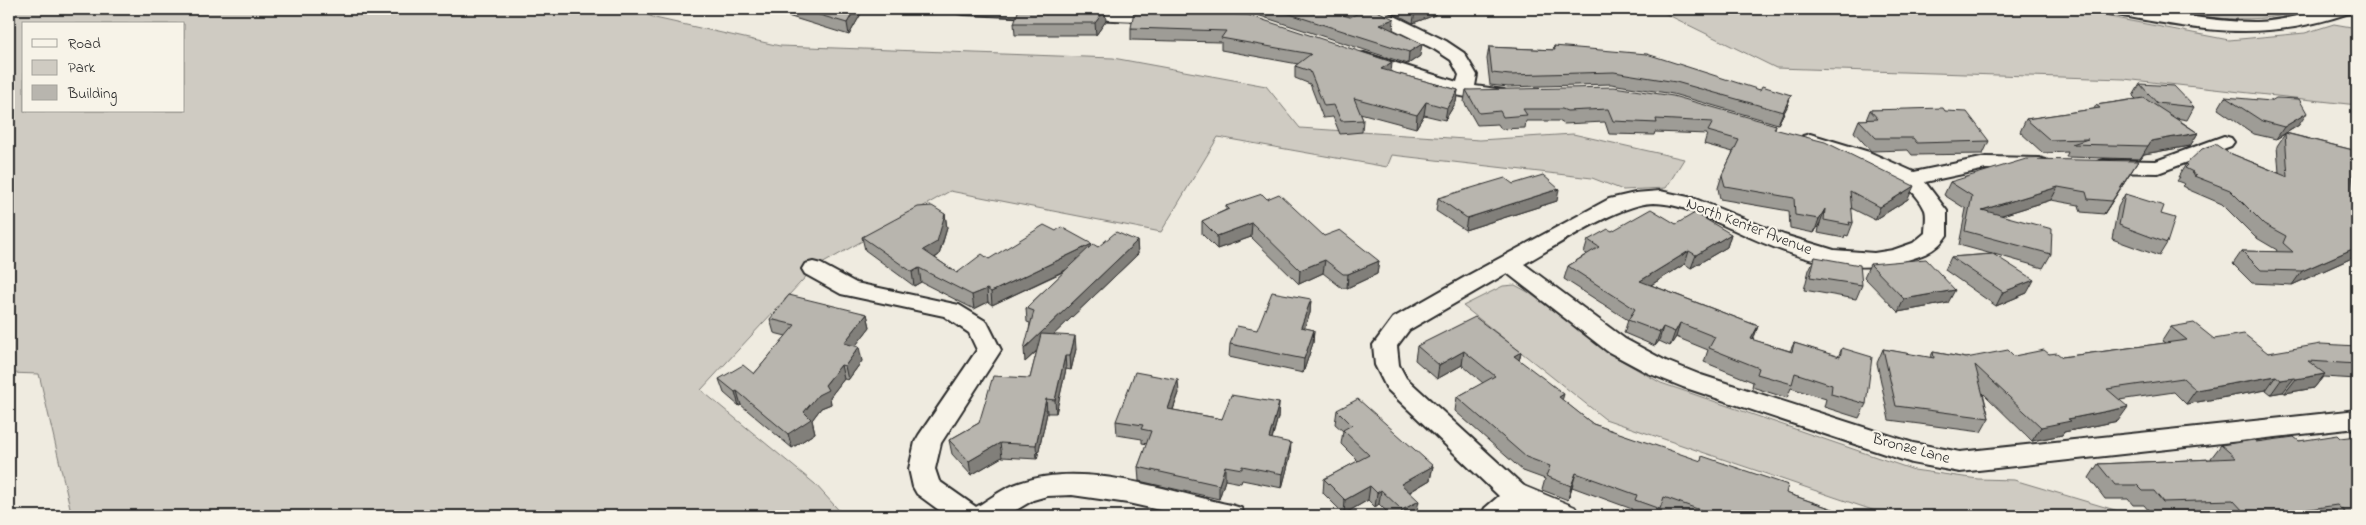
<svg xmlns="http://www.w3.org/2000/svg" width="2366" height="525" font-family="'Indie Flower',sans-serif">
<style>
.green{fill:#cfcbc2;stroke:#7d7b76;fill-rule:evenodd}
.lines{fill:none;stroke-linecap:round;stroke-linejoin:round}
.minor-casing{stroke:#2b2b2b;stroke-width:4}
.tertiary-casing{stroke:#2b2b2b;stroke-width:3}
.minor{fill:#f7f3e8;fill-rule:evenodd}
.tertiary{fill:#f7f3e8;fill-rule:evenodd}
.wall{fill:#9e9c96;stroke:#2b2b2b}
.shaded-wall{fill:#817f7a;stroke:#2b2b2b}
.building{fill:#b8b5ae;stroke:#2b2b2b}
.labels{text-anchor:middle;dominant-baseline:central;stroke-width:4.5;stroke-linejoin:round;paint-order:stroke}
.street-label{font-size:16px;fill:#2b2b2b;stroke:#f7f3e8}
</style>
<rect width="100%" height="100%" fill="#efebe0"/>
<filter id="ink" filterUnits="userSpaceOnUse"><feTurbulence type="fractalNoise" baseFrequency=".02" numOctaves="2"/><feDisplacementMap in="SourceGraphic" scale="10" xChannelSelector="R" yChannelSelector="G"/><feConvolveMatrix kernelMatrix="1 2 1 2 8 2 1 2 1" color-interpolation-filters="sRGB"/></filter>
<g filter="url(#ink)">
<g class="green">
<path d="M 9,9 L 634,9 L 655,18 L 780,46 L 1113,58 L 1266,86 L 1300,128 L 1480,140 L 1573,134 L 1684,159 L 1666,188 L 1623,190 L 1592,178 L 1392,155 L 1387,167 L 1218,137 L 1161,232 L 950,191 L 813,269 L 701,390 L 815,484 L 844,516 L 72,516 L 39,374 L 9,373 ZM 24,24 L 184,24 L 184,111 L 24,111 Z"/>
<path d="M 1656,9 L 2068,9 L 2229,40 L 2305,33 L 2334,24 L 2357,28 L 2357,105 L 2124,79 L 1776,68 Z"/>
<path d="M 2152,9 L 2306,9 C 2258,26 2201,18 2152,9 Z"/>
<path d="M 1515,285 L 1528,292 L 1617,358 L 1661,383 L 1914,470 L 1978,479 L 2014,480 L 2135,516 L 1890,516 L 1605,419 L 1463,306 L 1503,286 Z"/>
</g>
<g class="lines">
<g class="minor-casing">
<g id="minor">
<path d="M 955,9 L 1086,9 L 1163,12 L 1169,13 L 1172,17 L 1169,21 L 1163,22 L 964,14 L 958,13 Z"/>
<path d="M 1358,9 L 1380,9 L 1446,41 L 1464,53 L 1477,75 L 1475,86 L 1504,90 L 1506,94 L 1504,98 C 1468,107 1394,74 1358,62 L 1355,58 L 1358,54 L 1364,53 L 1457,82 L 1459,75 L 1451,60 L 1434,49 L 1361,13 Z"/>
<path d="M 2103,9 C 2155,6 2205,23 2257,22 C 2289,21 2320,7 2352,9 L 2349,13 C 2262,43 2200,30 2112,14 L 2106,13 Z"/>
<path d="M 1810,134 L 1869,152 L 1914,172 L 1986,157 L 2039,158 L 2046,160 L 2049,164 L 2046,168 L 2039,170 L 1986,169 L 1925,182 L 1947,211 L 1947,235 C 1935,253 1919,257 1899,262 C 1842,277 1783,253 1732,229 C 1707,218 1681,203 1653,203 C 1619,204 1556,246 1524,264 L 1625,339 L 1666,361 L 1701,375 L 1913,443 L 1960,452 L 2357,410 L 2357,428 L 1960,472 L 1912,463 L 1683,387 L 1648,373 L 1607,351 L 1507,273 L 1409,330 L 1397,346 L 1399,365 L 1406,378 L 1527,489 L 1531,496 L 1527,503 L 1513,516 L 1481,516 L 1485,508 L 1499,496 L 1387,389 L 1375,365 L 1373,345 L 1393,318 L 1465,277 L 1609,199 L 1635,193 L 1660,191 L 1693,198 L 1784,235 L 1834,250 L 1874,253 L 1893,250 L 1913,243 L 1925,233 C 1925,227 1927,216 1925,210 C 1908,170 1841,156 1803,144 L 1800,140 L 1803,136 Z"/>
<path d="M 2224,136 L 2231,138 L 2234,142 L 2231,146 L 2158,173 L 2104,172 L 2097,170 L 2094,166 L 2097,162 L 2104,160 L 2156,161 Z"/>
<path d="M 813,262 L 821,264 L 856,283 L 959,305 L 987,322 L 1001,350 L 941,443 L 935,469 L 939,481 L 976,507 C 990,499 1003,488 1019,483 C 1085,460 1166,491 1231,505 L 1241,508 L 1245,516 L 1186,516 L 1128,503 L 1072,495 L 1047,496 L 1033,500 L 1006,516 L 947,516 L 917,494 L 913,487 L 909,469 L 915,442 L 919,435 L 977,350 L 969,333 L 944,316 L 841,294 L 805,274 L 802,269 L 805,264 Z"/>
</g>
</g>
<g class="tertiary-casing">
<path id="tertiary" d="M 1517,483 L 1575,507 L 1580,516 C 1555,518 1514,522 1500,496 L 1505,487 Z"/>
</g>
<use href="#minor" class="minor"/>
<use href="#tertiary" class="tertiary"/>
</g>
<g class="wall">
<path d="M 765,9 L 861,9 L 862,12 L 849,35 Z"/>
<path d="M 1170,9 L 1322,9 L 1393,30 L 1420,56 L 1408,64 L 1251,13 L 1170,10 Z"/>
<path d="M 1387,9 L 1435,9 L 1435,15 L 1413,23 Z"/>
<path d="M 1047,15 L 1106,21 L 1096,35 L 1015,35 L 1014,23 Z"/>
<path d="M 1248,15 L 1391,72 L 1458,90 L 1456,102 L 1445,120 L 1424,115 L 1416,128 L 1360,113 L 1363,120 L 1362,132 L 1340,134 L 1333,117 L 1323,118 L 1310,84 L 1295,78 L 1295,66 L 1298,64 L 1221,50 L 1221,42 L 1131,40 L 1131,28 Z"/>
<path d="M 1554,46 L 1760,90 L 1791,95 L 1787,107 L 1778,124 L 1673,94 L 1611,84 L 1508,87 L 1490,85 L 1487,59 L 1489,47 L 1553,50 Z"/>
<path d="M 2140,84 L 2194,107 L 2187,120 L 2176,118 L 2198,133 L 2190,146 L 2144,154 L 2140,159 L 2066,157 L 2068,152 L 2043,153 L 2020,132 L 2026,119 L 2094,109 L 2096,105 L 2136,99 L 2133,96 Z"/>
<path d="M 1466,90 L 1776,125 L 1775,129 L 1908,199 L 1875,220 L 1851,208 L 1853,223 L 1848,236 L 1845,235 L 1844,238 L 1818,233 L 1820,223 L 1814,233 L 1790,228 L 1789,211 L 1720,199 L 1718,188 L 1722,175 L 1733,152 L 1704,144 L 1707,134 L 1655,132 L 1654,135 L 1609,134 L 1605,122 L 1564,124 L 1559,121 L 1526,121 L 1525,128 L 1501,129 L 1498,124 L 1477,125 L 1464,102 Z"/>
<path d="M 2225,97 L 2299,125 L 2286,133 L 2357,151 L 2357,190 L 2356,192 L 2354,191 L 2357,211 L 2357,251 L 2352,258 L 2292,285 L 2252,283 L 2233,264 L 2242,251 L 2276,252 L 2277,250 L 2255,237 L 2222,204 L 2187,189 L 2187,188 L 2183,186 L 2185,184 L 2177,181 L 2180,177 L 2178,177 L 2186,164 L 2227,152 L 2279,173 L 2277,146 L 2285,134 L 2276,139 L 2254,134 L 2218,109 Z"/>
<path d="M 1870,110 L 1945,111 L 1989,141 L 1983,154 L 1912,155 L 1908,150 L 1871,151 L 1854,132 L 1859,120 L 1866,120 Z"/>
<path d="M 2130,174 L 2104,214 L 2081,212 L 2079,205 L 2051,200 L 2002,215 L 2051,254 L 2043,268 L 1994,254 L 2027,293 L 1996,306 L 1945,270 L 1951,257 L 1992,254 L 1959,245 L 1966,209 L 1944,195 L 1950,182 Z"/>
<path d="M 1513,184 L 1557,201 L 1465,230 L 1436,211 L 1438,198 Z"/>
<path d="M 2125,194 L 2161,214 L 2167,243 L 2159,256 L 2112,239 L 2118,207 Z"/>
<path d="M 1267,199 L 1324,236 L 1379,261 L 1377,274 L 1347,288 L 1342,288 L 1323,273 L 1299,284 L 1251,237 L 1217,249 L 1202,234 L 1202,221 L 1226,210 L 1226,206 Z"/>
<path d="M 945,214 L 947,228 L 939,255 L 935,258 L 957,273 L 989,259 L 1098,247 L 1137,241 L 1138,254 L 1054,334 L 1076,349 L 1071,370 L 1066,369 L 1056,413 L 1047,413 L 1037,459 L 1002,457 L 971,475 L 952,454 L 949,440 L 979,423 L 1030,378 L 1037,351 L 1025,362 L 1030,323 L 1027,322 L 1026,308 L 1065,271 L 992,305 L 988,302 L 974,309 L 921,282 L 914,286 L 865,250 L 862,237 Z"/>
<path d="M 1676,224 L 1731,234 L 1727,247 L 1691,268 L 1685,264 L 1651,285 L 1758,326 L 1753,340 L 1790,351 L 1794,343 L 1838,357 L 1842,348 L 1866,404 L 1859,418 L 1824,407 L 1826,399 L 1791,388 L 1787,398 L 1752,387 L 1753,382 L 1704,362 L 1708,350 L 1676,337 L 1670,346 L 1659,341 L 1655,346 L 1624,333 L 1628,320 L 1564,279 L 1568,266 L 1587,254 L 1584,253 L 1588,240 L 1612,231 Z"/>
<path d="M 1815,257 L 1862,285 L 1856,299 L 1804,290 L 1809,270 Z"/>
<path d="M 1870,264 L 1948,303 L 1898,312 L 1864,277 Z"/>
<path d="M 1311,299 L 1310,313 L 1304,328 L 1314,330 L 1313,343 L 1303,373 L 1229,357 L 1230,344 L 1257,330 Z"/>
<path d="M 867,314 L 870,327 L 855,346 L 862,361 L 848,380 L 844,379 L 830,397 L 831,404 L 821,408 L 812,420 L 815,433 L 792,448 L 741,405 L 739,406 L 724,393 L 719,379 L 754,374 L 786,336 L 774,333 L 770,319 Z"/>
<path d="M 2171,327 L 2214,339 L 2268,353 L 2357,346 L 2357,379 L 2323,377 L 2314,388 L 2285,393 L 2283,392 L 2271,394 L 2266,390 L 2186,404 L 2174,392 L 2119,400 L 2118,421 L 2064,432 L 2062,435 L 2032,441 L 1983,393 L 1989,418 L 1981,432 L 1889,420 L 1877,363 L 1883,349 L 1930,358 L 1933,352 L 1966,358 L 2049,354 L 2062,357 L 2165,343 L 2162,341 Z"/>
<path d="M 1417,346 L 1521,352 L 1519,360 L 1562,400 L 1593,424 L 1786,493 L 1853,516 L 1674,516 L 1659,511 L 1657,516 L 1637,516 L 1630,514 L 1632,509 L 1572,487 L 1568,500 L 1542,490 L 1545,479 L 1523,471 L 1455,411 L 1457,397 L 1483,383 L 1462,365 L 1437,379 L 1415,360 Z"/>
<path d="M 1179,393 L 1173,410 L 1222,419 L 1279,403 L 1278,417 L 1272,439 L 1290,457 L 1282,488 L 1242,480 L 1241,483 L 1225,480 L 1219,499 L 1139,481 L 1138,467 L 1147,444 L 1142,443 L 1142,439 L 1117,435 L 1116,421 Z"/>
<path d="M 1337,410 L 1433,466 L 1430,480 L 1410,492 L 1416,515 L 1414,516 L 1391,516 L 1379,504 L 1375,507 L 1368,500 L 1344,514 L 1323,493 L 1324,479 L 1358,461 L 1341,444 L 1343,431 L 1335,424 Z"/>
<path d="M 2341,438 L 2357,516 L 2225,516 L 2222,514 L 2153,516 L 2144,505 L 2133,505 L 2128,499 L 2105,499 L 2089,478 L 2098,464 L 2212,459 L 2211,458 L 2221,445 L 2256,442 L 2299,441 Z"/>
</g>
<g class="shaded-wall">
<path d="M 855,9 L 861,9 L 862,12 L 849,35 L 847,23 Z"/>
<path d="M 1422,9 L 1435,9 L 1435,15 L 1413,23 L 1415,11 Z"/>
<path d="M 1105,10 L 1106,21 L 1096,35 L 1095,23 Z"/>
<path d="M 1394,19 L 1393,31 L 1380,24 Z"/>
<path d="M 1422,44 L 1420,56 L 1408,64 L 1409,52 Z"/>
<path d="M 1392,62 L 1391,75 L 1381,69 Z"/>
<path d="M 1458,90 L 1456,102 L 1445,120 L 1447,108 Z"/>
<path d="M 1791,95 L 1787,107 L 1778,124 L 1783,112 Z"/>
<path d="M 1426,102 L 1424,115 L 1416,128 L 1417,115 Z"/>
<path d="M 2307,113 L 2299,125 L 2276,139 L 2284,127 Z"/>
<path d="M 2198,133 L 2190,146 L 2144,154 L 2140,159 L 2151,141 Z"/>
<path d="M 2138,161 L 2130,174 L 2104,214 L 2112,201 Z"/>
<path d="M 1914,186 L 1908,199 L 1875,220 L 1880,207 Z"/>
<path d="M 2058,187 L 2051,200 L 1976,223 L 1982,210 Z"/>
<path d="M 1559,189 L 1557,201 L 1465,230 L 1467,218 Z"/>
<path d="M 1825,209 L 1820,223 L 1814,233 L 1819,219 Z"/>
<path d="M 945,214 L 947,228 L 939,255 L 926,263 L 923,250 Z"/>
<path d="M 1252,223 L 1251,237 L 1217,249 L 1217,236 Z"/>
<path d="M 1731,234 L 1727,247 L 1691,268 L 1696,255 Z"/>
<path d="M 1137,241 L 1138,254 L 1025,362 L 1024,349 Z"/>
<path d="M 1092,244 L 1093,257 L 992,305 L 991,292 Z"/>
<path d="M 2357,247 L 2357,251 L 2352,258 L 2292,285 L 2302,271 Z"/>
<path d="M 1689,251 L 1685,264 L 1636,294 L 1640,281 Z"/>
<path d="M 1325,260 L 1323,273 L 1299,284 L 1300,270 Z"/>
<path d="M 1379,261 L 1377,274 L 1347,288 L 1348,274 Z"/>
<path d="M 919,268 L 921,282 L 914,286 L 912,272 Z"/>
<path d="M 2034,280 L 2027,293 L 1996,306 L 2003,292 Z"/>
<path d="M 987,289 L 988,302 L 974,309 L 972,295 Z"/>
<path d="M 1955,290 L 1948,303 L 1898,312 L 1904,299 Z"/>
<path d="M 1311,299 L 1310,313 L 1300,340 L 1301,327 Z"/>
<path d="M 867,314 L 870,327 L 847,357 L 844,343 Z"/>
<path d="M 1680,323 L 1676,337 L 1670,346 L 1675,332 Z"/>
<path d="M 1758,326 L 1753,340 L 1751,339 Z"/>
<path d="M 1663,327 L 1659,341 L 1655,346 L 1660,332 Z"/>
<path d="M 1314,330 L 1313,343 L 1303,373 L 1304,359 Z"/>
<path d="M 1075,336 L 1076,349 L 1071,370 L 1070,356 Z"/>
<path d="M 859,347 L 862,361 L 848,380 L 845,366 Z"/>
<path d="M 1464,351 L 1462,365 L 1437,379 L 1439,365 Z"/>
<path d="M 1521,352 L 1518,366 L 1514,356 Z"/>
<path d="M 1065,356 L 1066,369 L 1056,413 L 1055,400 Z"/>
<path d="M 841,365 L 844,379 L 830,397 L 831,404 L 821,408 L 812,420 L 815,433 L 792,448 L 788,434 L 804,412 Z"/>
<path d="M 2325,374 L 2314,388 L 2285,393 L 2296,379 Z"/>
<path d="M 2276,376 L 2266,390 L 2186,404 L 2196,390 Z"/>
<path d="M 2294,378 L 2283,392 L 2271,394 L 2281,380 Z"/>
<path d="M 1178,380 L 1179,393 L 1168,423 L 1168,409 Z"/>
<path d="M 737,391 L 741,405 L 739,406 L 735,392 Z"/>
<path d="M 1564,394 L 1560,408 L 1559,397 Z"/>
<path d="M 1046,399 L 1047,413 L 1037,459 L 1036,445 Z"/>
<path d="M 1279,403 L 1278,417 L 1268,452 L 1269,438 Z"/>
<path d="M 2128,407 L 2118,421 L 2064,432 L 2062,435 L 2032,441 L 2041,427 L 2068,419 Z"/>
<path d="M 1000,443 L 1002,457 L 971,475 L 969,461 Z"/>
<path d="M 1291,443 L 1290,457 L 1282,488 L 1283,474 Z"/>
<path d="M 1225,466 L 1225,480 L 1219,499 L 1219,485 Z"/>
<path d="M 1433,466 L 1430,480 L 1399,498 L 1401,484 Z"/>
<path d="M 1576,473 L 1572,487 L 1568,500 L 1571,486 Z"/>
<path d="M 1370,486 L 1368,500 L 1344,514 L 1345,500 Z"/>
<path d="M 1381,490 L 1379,504 L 1375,507 L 1377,493 Z"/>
<path d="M 1419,501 L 1416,515 L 1414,516 L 1401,516 L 1402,510 Z"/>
</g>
<g class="building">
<path d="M 799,9 L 855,9 L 847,23 Z"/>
<path d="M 1019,9 L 1046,9 L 1046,15 L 1051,9 L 1105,10 L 1095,23 L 1014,23 Z"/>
<path d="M 1274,9 L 1322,9 L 1350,17 L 1367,9 L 1373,9 L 1394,19 L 1380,24 L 1422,44 L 1409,52 Z"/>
<path d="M 1410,9 L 1422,9 L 1415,11 Z"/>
<path d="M 1134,11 L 1248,15 L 1392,62 L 1381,69 L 1458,90 L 1447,108 L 1426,102 L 1417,115 L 1354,98 L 1363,120 L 1341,121 L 1334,105 L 1324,106 L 1310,71 L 1295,66 L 1311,54 L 1221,38 L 1226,31 L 1131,28 Z"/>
<path d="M 1554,46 L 1647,54 L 1760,90 L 1762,86 L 1791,95 L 1783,112 L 1676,82 L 1614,72 L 1510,75 L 1492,73 L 1489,47 L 1555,50 Z"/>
<path d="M 2140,84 L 2174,86 L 2194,107 L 2157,103 Z"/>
<path d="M 1614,87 L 1673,96 L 1776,125 L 1774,129 L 1825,142 L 1914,186 L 1880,207 L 1850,191 L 1853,223 L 1849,222 L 1850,225 L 1824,220 L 1825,209 L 1819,219 L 1795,215 L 1794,198 L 1725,186 L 1722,175 L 1739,140 L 1708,131 L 1713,122 L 1656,119 L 1657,123 L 1613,121 L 1608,109 L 1567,111 L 1562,109 L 1523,109 L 1527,115 L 1503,117 L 1500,111 L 1479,113 L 1466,90 Z"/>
<path d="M 2225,97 L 2271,101 L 2276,98 L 2299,99 L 2307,113 L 2284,127 L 2262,121 Z"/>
<path d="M 2144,98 L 2198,133 L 2151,141 L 2148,146 L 2072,144 L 2088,139 L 2050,140 L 2026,119 L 2100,108 L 2096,105 Z"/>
<path d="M 1943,108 L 1945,111 L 1967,112 L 1989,141 L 1917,143 L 1913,138 L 1876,138 L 1859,120 L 1878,119 L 1870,110 Z"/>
<path d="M 2285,133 L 2357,151 L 2357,177 L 2352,175 L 2357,211 L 2357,247 L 2302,271 L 2261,270 L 2242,251 L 2293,252 L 2283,243 L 2286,236 L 2264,224 L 2230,190 L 2194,176 L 2196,175 L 2191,173 L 2193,172 L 2185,168 L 2188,165 L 2186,164 L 2202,149 L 2215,144 L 2227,152 L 2288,177 Z"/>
<path d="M 2026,159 L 2138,161 L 2112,201 L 2088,199 L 2086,192 L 2058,187 L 1982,210 L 2052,229 L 2051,254 L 1965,231 L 1972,196 L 1950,182 Z"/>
<path d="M 1543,175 L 1559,189 L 1467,218 L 1438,198 L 1505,178 L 1513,184 Z"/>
<path d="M 1262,194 L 1267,199 L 1279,194 L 1324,236 L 1340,230 L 1379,261 L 1348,274 L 1343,274 L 1325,260 L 1300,270 L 1252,223 L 1217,236 L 1202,221 L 1229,209 L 1226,206 Z"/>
<path d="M 2125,194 L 2164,206 L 2161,214 L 2175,218 L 2167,243 L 2119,225 Z"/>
<path d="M 932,206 L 945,214 L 937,242 L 923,250 L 957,273 L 982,254 L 989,259 L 1044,225 L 1056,231 L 1061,227 L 1092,244 L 991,292 L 987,289 L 972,295 L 919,268 L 912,272 L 862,237 L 918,207 Z"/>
<path d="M 1651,209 L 1676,224 L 1695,213 L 1731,234 L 1696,255 L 1689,251 L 1640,281 L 1758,326 L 1751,339 L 1792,352 L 1794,343 L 1840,357 L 1842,348 L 1872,357 L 1866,404 L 1831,394 L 1832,385 L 1795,373 L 1792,384 L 1757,374 L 1759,368 L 1709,348 L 1715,337 L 1680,323 L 1675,332 L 1663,327 L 1660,332 L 1628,320 L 1635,309 L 1568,266 L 1599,247 L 1588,240 L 1608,229 L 1612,231 Z"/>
<path d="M 1116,232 L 1137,241 L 1024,349 L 1034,311 L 1026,308 L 1093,244 L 1098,247 Z"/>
<path d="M 1993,254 L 2034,280 L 2003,292 L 1951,257 Z"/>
<path d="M 1815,257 L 1860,265 L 1862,285 L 1810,277 Z"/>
<path d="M 1926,259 L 1955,290 L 1904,299 L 1870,264 Z"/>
<path d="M 1272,292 L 1311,299 L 1301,327 L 1314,330 L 1304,359 L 1230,344 L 1237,326 L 1257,330 Z"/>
<path d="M 789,295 L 867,314 L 844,343 L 859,347 L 845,366 L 841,365 L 825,385 L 828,390 L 818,395 L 804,412 L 811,419 L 788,434 L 737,391 L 735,392 L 719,379 L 743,365 L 754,374 L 795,325 L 770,319 Z"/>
<path d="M 1475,317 L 1521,352 L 1514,356 L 1564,394 L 1559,397 L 1593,424 L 1701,461 L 1702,456 L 1788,485 L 1786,493 L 1853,516 L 1717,516 L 1664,497 L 1660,509 L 1635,500 L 1637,495 L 1576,473 L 1571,486 L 1546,476 L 1550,466 L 1526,457 L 1457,397 L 1495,376 L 1464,351 L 1439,365 L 1417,346 Z"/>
<path d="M 2194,323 L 2214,339 L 2244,334 L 2268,353 L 2321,344 L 2357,346 L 2357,364 L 2308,361 L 2325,374 L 2296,379 L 2294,378 L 2281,380 L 2276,376 L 2196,390 L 2183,378 L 2107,389 L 2128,407 L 2068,419 L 2071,421 L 2041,427 L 1975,365 L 1989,418 L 1896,406 L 1883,349 L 1934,358 L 1933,352 L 1966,358 L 2008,350 L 2014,356 L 2044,350 L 2049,354 L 2057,353 L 2062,357 L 2187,340 L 2171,327 Z"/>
<path d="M 1041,334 L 1075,336 L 1070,356 L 1065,356 L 1055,400 L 1046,399 L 1036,445 L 1000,443 L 969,461 L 949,440 L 979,423 L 993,376 L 1030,378 Z"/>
<path d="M 1135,372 L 1178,380 L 1168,409 L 1222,419 L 1231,395 L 1279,403 L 1269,438 L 1291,443 L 1283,474 L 1242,466 L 1242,469 L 1225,466 L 1219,485 L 1138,467 L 1151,431 L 1141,429 L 1143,425 L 1116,421 Z"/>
<path d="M 1358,399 L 1433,466 L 1401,484 L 1419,501 L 1402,510 L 1381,490 L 1377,493 L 1370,486 L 1345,500 L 1324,479 L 1369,455 L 1343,430 L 1352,425 L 1337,410 Z"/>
<path d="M 2338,435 L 2341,438 L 2357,436 L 2357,516 L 2349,516 L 2337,505 L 2289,512 L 2246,514 L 2233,500 L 2163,502 L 2154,491 L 2143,491 L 2137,485 L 2115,485 L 2098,464 L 2236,458 L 2221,445 L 2254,440 L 2256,442 L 2294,437 L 2299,441 Z"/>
<path d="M 1868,512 L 1881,516 L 1867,516 Z"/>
</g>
</g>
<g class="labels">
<g class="street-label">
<text transform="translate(1749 227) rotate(21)">North Kenter Avenue</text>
<text transform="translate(1911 449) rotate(15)">Bronze Lane</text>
</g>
</g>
<rect width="2366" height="525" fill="none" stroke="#f7f3e8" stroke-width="30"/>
<rect x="15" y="15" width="2336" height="495" fill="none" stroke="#2b2b2b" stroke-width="2" filter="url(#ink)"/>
<rect x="22" y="22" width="162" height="90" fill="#f7f3e8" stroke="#a5a39c"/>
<rect x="32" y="39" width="25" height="8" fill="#f7f3e8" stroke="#a5a39c"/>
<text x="68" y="48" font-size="15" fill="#2b2b2b">Road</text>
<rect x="32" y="60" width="25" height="15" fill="#cfcbc2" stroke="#a5a39c"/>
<text x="68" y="72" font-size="15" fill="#2b2b2b">Park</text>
<rect x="32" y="85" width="25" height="15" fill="#b8b5ae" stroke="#a5a39c"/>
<text x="68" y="98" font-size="15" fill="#2b2b2b">Building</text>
</svg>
